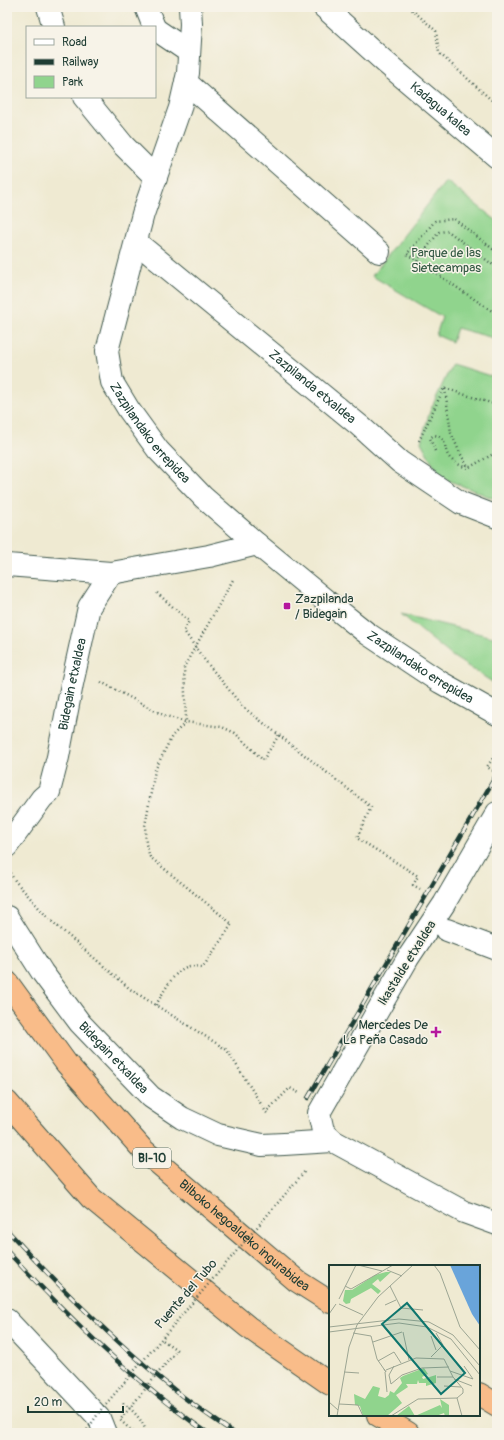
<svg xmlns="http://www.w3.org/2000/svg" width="504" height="1440" font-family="Pangolin,sans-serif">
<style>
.green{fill:#90d48d;stroke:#588860}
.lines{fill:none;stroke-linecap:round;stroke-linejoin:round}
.minor-casing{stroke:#3e574c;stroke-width:24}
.highway-casing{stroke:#3e574c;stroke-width:24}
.path{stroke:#3e574c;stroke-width:2.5;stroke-dasharray:1 3;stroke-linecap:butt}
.minor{stroke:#fff;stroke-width:22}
.highway{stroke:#f9bc89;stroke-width:22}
.rail-casing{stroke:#1f3d34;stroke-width:4.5}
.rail{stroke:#f7f3e8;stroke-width:3;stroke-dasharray:9;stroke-linecap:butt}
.path-bridge{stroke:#3e574c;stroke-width:2.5;stroke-dasharray:1 3;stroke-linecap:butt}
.poi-dot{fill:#b5179e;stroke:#f7f3e8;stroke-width:1.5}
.labels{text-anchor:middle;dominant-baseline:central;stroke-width:3;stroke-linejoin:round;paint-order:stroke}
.shield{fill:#f7f3e8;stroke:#60746a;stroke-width:1}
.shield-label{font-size:12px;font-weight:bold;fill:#1f3d34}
.street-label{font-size:13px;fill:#1f3d34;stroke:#f7f3e8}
.park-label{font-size:13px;fill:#365b46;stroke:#f7f3e8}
.poi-label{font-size:13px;fill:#1f3d34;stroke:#f7f3e8;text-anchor:start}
.inset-river{fill:none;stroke:#69a4da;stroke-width:2}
.inset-road{fill:none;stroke:#9ca593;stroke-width:1}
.view{fill:#0f766e;fill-opacity:0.15;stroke:#0f766e;stroke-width:2}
.inset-edge{fill:none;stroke:#1f3d34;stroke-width:2}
</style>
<rect width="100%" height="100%" fill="#f7f3e8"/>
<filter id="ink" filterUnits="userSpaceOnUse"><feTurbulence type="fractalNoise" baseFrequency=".025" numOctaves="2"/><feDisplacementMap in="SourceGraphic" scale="8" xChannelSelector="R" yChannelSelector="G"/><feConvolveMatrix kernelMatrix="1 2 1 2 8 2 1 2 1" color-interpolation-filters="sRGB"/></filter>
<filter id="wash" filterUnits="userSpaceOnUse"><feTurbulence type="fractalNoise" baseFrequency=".012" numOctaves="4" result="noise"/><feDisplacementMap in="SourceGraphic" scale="16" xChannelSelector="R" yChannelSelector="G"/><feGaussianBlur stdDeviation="0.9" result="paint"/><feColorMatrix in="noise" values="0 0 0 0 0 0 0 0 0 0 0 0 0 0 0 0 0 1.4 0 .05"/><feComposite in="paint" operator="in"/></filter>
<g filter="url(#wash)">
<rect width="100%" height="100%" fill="#efead2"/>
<g class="green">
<path d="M 446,181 L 497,221 L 497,339 L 457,328 L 452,342 L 436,335 L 442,317 L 372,276 Z"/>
<path d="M 452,364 L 497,378 L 497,500 L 440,477 L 421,442 L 430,411 Z"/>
<path d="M 401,614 L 497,638 L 497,685 L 452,656 Z"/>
</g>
</g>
<g filter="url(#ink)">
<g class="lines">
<g class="minor-casing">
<g id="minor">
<path d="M 48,7 L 54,27"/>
<path d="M 146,7 L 154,27"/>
<path id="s1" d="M 190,7 L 191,24 L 188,73 L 180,108 L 143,214 L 107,351 L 112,382 L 129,410 L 158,450 L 203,497 L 257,544 L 324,599 L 368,634 L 440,682 L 497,714"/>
<path id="s2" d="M 324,7 L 385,62 L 497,157"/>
<path d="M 155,29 L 189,52"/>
<path d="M 186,82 L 379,252"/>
<path d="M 84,97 L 124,146 L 156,178"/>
<path id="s3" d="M 136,242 L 360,426 L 400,462 L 461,503 L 497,517"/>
<path d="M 7,565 L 111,573 L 209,556 L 257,544"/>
<path d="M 497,813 L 444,904 L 408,958 L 319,1113 L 323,1131 L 333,1141 L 464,1212 L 497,1224"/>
<path id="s4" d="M 7,846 L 42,798 L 49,792 L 58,757 L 72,684 L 89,607 L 111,573"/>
<path id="s5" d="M 7,917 L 42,972 L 80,1023 L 151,1097 L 182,1118 L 218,1135 L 262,1145 L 284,1144 L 333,1141"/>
<path d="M 447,930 L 497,949"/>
<path d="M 7,1320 L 99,1418 L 105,1433"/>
</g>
</g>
<g class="highway-casing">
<g id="highway">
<path id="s6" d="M 7,982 L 66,1063 L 143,1150 L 297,1281 L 330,1302"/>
<path d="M 7,1102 L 91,1198 L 248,1327 L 330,1384"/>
<path d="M 479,1394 L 497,1405"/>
<path d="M 378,1415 L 408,1433"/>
</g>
</g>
<g class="path">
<path d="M 409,7 L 436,31 L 439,53 L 497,105"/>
<path d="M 497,248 L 493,249 L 454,219 L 435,221 L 407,254 L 492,311 L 497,310"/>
<path d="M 417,261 L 439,232 L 448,231 L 497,268"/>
<path d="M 445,389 L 451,433 L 460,453 L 468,467"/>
<path d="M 419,441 L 444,388 L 497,405"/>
<path d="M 435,451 L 430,438 L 434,435 C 448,437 443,448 449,457 C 454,463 461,466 468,468 L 497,452"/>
<path d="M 157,593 L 189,621 L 184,631 L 203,658 L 243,707 L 371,807 L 357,838 L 418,876 L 413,885 L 420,889"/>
<path d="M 101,682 L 163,715 L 186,722 L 222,727 L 235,733 L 263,760 L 279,735"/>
<path d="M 497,752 L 487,767 L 497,773"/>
<path d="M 10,873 L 16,882 L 48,918 L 130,989 L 227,1050 L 266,1112"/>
<path d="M 156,1005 C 163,993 175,968 190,966 C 195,966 199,967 203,967 L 232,924 L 150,857 L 146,844 L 145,826 L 155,770 L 172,736 L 186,722 L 184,667 L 234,578"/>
<path d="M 267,1113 L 266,1112 L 290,1088 L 299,1093"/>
<path d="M 123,1403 C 135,1412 142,1420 147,1433"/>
</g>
<use href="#minor" class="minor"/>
<use href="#highway" class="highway"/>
<g class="rail-casing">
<g id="rail">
<path d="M 308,1098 L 497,774"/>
<path d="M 7,1230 C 60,1288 116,1343 177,1392 C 196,1407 215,1420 234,1433"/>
<path d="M 7,1251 C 69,1317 133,1382 208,1433"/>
</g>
</g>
<use href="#rail" class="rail"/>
<g class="path-bridge">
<path d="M 133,1432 L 120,1420 L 177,1350 L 161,1339"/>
<path d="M 85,1433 L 100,1411 L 305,1171"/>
</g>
</g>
</g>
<g class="poi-dot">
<rect x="283" y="602" width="8" height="8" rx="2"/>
<path d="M434 1026h4v4h4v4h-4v4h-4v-4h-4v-4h4z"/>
</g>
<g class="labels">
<rect class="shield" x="133" y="1148" width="38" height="20" rx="3"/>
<g class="shield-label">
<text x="152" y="1158">BI-10</text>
</g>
<g class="street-label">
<text stroke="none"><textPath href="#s2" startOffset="155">Kadagua kalea</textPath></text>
<text stroke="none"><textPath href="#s3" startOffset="228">Zazpilanda etxaldea</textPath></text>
<text stroke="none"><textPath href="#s1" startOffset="451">Zazpilandako errepidea</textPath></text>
<text stroke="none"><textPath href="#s1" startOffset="811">Zazpilandako errepidea</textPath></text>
<text stroke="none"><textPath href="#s4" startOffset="179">Bidegain etxaldea</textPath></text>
<text transform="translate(407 963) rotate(-58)">Ikastalde etxaldea</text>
<text stroke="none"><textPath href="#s5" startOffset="177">Bidegain etxaldea</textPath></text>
<text stroke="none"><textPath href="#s6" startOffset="349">Bilboko hegoaldeko ingurabidea</textPath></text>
<text transform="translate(186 1294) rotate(-49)">Puente del Tubo</text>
</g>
<g class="park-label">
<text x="446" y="253">Parque de las<tspan x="446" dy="15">Sietecampas</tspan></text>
</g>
<g class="poi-label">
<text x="295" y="599">Zazpilanda<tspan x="295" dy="15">/ Bidegain</tspan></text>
<text x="428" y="1025" text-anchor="end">Mercedes De<tspan x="428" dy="15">La Peña Casado</tspan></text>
</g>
</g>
<g transform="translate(329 1265)">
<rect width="151" height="151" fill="#efead2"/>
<path d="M 57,7 L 62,7 L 51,17 L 49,14 L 43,19 L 52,26 L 49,29 L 42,23 L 22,34 L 21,38 L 17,39 L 14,36 L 16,25 L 23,25 L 46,10 ZM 95,103 L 99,109 L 93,112 L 94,114 L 107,110 L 107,118 L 97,121 L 97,118 L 90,118 L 89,115 L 88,119 L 77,119 L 79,122 L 67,130 L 73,138 L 58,151 L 34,151 L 31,141 L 26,140 L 25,129 L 36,134 L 44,121 L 51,123 L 49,131 L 56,133 L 60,130 L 61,126 L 65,128 L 73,118 L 71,113 L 74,111 ZM 111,134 L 120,140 L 120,151 L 116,151 L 115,148 L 107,151 L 67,151 L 80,141 L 86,151 L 111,140 L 113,143 Z" fill="#90d48d"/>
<path d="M 121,0 L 151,0 L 151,61 L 143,49 Z" fill="#69a4da"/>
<path class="inset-river" d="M 143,0 L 151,21"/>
<path class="inset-road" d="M 29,0 L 53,6M 105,0 L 111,8 L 131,62 L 151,85M 58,5 L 73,11M 16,21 L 22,24 L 64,0M 61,21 L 72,43 L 94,45M 10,34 L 27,0M 10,39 L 34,50M 56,40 L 67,35M 0,49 L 7,39M 0,62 L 70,54 L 100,57 L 124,70 L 151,101M 0,67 L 70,58 L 98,62 L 122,74 L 151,110M 74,67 L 80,95M 24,68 L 42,71 L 48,94 L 57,107 L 55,104M 102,71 L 107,85M 44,77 L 73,67M 102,92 L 114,80 L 107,68M 49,96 L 65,87 L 72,98M 65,101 L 60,110 L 62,119 L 73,110 L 93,103 L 120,102M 57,105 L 87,93 L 115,94 L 124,112 L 134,124 L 134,128 L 128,133M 121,106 L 144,114 L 135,101M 15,107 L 30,108M 56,107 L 58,127M 108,112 L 124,112M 125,114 L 143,121M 115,121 L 132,122M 128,133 L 133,151M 0,137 L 9,145M 10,139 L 29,140 L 34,151M 8,151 L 20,82 L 28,60 L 49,32 L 84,0M 62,151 L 89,134 L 128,133"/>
<path class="view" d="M 78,38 L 136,108 L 112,129 L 53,59 Z"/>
<rect width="151" height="151" class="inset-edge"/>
</g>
<rect width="504" height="1440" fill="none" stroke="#f7f3e8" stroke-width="24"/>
<rect x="26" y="26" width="130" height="72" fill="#f7f3e8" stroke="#a1aaa0"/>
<rect x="34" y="39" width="20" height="6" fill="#ffffff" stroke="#a1aaa0"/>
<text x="62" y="46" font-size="12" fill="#1f3d34">Road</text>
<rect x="34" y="59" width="20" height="6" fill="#1f3d34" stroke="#a1aaa0"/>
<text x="62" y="66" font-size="12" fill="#1f3d34">Railway</text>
<rect x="34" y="76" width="20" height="12" fill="#90d48d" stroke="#a1aaa0"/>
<text x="62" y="86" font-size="12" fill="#1f3d34">Park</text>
<path d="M28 1406v6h95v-6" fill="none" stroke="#1f3d34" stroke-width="2"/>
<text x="34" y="1406" font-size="12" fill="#1f3d34" stroke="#f7f3e8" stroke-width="3" paint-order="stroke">20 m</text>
</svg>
